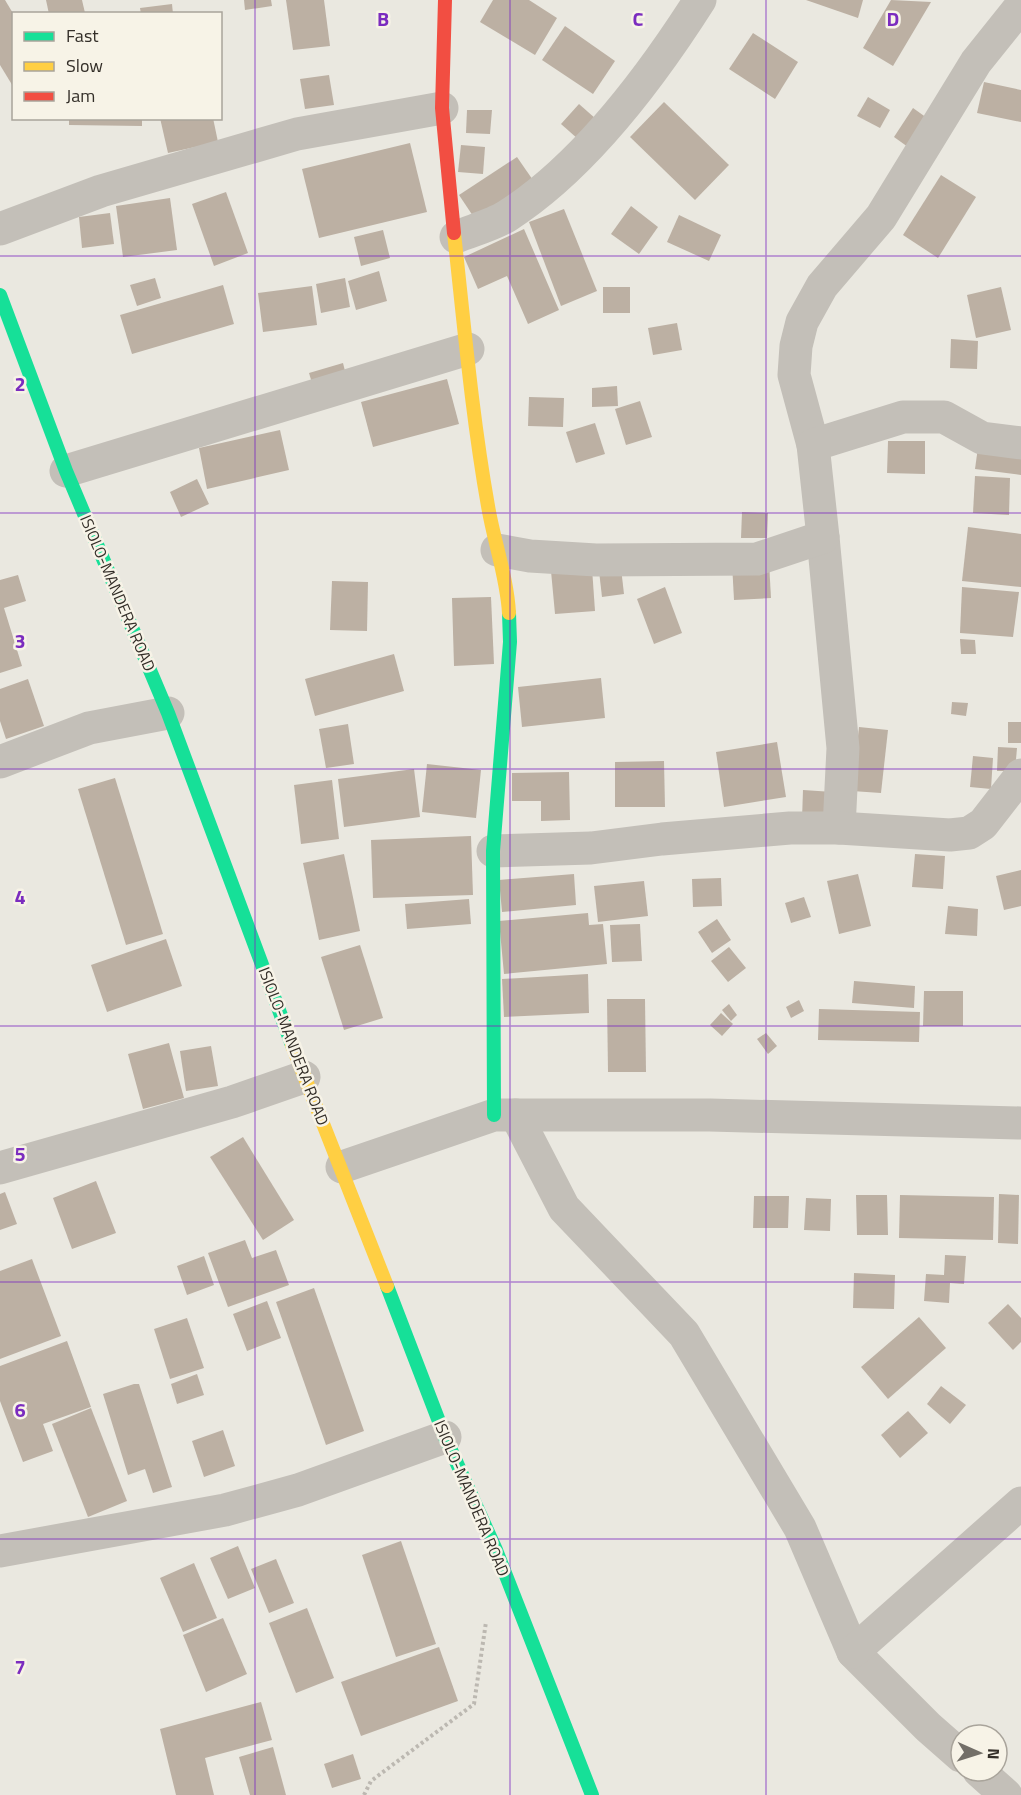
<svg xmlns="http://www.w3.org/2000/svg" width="1021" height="1795" font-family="'Titillium Web',sans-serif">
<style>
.building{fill:#bcb0a3}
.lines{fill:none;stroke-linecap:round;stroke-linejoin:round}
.path{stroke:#bcb8b1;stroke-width:4;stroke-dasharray:3 3;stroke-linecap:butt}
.street{stroke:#c3bfb8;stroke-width:33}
.fast{stroke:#16e098;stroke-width:14}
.slow{stroke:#ffcf43;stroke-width:14}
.jam{stroke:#f24e42;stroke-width:14}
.grid{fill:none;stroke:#7b2cbf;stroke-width:1.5;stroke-opacity:0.55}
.labels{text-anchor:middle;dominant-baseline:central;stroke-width:5;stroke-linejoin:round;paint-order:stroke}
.street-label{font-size:16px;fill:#332e28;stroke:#f7f3e7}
.grid-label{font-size:20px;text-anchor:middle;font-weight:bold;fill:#7b2cbf;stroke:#f7f3e7;stroke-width:5;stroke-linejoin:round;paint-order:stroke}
</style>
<rect width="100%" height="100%" fill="#eae8e0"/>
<g class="building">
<path d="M 0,0 L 5,0 L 14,15 L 14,88 L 0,65 Z"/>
<path d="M 46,0 L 82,0 L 85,13 L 49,14 Z"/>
<path d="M 244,0 L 271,0 L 272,6 L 245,10 Z"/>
<path d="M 286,0 L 324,0 L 330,46 L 293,50 Z"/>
<path d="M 493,0 L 529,0 L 557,18 L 535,55 L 480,22 Z"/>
<path d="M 806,0 L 863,0 L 858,18 Z"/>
<path d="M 891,0 L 931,2 L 893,66 L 863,48 Z"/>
<path d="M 172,4 L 173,14 L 141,14 L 140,8 Z"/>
<path d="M 565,26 L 615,61 L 593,94 L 542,60 Z"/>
<path d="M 753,33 L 798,62 L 775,99 L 729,69 Z"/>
<path d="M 329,75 L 334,105 L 305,109 L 300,79 Z"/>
<path d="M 984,82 L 1021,90 L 1021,122 L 977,113 Z"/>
<path d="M 868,97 L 890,110 L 880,128 L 857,116 Z"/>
<path d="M 664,102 L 729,165 L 695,200 L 630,137 Z"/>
<path d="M 579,104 L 596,119 L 578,139 L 561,124 Z"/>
<path d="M 913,108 L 934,123 L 915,152 L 894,137 Z"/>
<path d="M 467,110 L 492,110 L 490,134 L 466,133 Z"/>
<path d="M 69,118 L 142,118 L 142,126 L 69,125 Z"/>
<path d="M 160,118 L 213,118 L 218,142 L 168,153 Z"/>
<path d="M 410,143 L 427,212 L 319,238 L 302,169 Z"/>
<path d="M 461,145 L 485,147 L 483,174 L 458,172 Z"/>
<path d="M 517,157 L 537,186 L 479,225 L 459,195 Z"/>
<path d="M 941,175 L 976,197 L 938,258 L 903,235 Z"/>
<path d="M 226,192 L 248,253 L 214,266 L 192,204 Z"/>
<path d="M 170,198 L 177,250 L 123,257 L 116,206 Z"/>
<path d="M 631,206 L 658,227 L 639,254 L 611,234 Z"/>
<path d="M 564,209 L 597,291 L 561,306 L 529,222 Z"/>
<path d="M 110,213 L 114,244 L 82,248 L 79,217 Z"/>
<path d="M 679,215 L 721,235 L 709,261 L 667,242 Z"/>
<path d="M 524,229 L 559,310 L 528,324 L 507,276 L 478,289 L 464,257 Z"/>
<path d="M 383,230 L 390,258 L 361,266 L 354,237 Z"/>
<path d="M 379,271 L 387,301 L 356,310 L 348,281 Z"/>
<path d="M 155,278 L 161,298 L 137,306 L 130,285 Z"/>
<path d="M 345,278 L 350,307 L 321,313 L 316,284 Z"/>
<path d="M 223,285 L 234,324 L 132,354 L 120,315 Z"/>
<path d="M 312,286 L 317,325 L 263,332 L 258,293 Z"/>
<rect x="603" y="287" width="27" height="26"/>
<path d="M 1001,287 L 1011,330 L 976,338 L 967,295 Z"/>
<path d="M 677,323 L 682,350 L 653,355 L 648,328 Z"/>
<path d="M 951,339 L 978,341 L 977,369 L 950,368 Z"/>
<path d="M 343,363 L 348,383 L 315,393 L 309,373 Z"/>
<path d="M 447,379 L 459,424 L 373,447 L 361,402 Z"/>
<path d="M 617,386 L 618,406 L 592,407 L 592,388 Z"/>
<path d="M 529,397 L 564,398 L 563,427 L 528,426 Z"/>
<path d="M 640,401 L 652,437 L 626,445 L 615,409 Z"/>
<path d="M 595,423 L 605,454 L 576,463 L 566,432 Z"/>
<path d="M 280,430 L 289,470 L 207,489 L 199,448 Z"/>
<path d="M 979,440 L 1021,446 L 1021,475 L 975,469 Z"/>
<path d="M 888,441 L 925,441 L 925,474 L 887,473 Z"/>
<path d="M 975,476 L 1010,478 L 1009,515 L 973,513 Z"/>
<path d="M 197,479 L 209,504 L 181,517 L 170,492 Z"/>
<path d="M 742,512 L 768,513 L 767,538 L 741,538 Z"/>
<path d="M 968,527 L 1021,534 L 1021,587 L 962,581 Z"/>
<path d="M 769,562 L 771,598 L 734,600 L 732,563 Z"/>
<path d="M 592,568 L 595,611 L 555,614 L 551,571 Z"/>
<path d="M 621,568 L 624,594 L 602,597 L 599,571 Z"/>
<path d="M 18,575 L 26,601 L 4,608 L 22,666 L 0,673 L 0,580 Z"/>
<path d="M 332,581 L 368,582 L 367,631 L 330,630 Z"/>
<path d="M 665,587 L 682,633 L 654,644 L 637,599 Z"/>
<path d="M 962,587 L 1019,592 L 1013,637 L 960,633 Z"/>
<path d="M 491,597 L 494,664 L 454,666 L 452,598 Z"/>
<path d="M 960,639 L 975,640 L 976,654 L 961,654 Z"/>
<path d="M 394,654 L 404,691 L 315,716 L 305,679 Z"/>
<path d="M 601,678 L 605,718 L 522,727 L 518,687 Z"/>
<path d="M 28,679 L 44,726 L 6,739 L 0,721 L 0,689 Z"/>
<path d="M 952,702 L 968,703 L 966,716 L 951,714 Z"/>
<rect x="1008" y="722" width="13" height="21"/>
<path d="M 348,724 L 354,764 L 326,768 L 319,729 Z"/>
<path d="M 859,727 L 888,730 L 881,793 L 852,791 Z"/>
<path d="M 777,742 L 786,797 L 724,807 L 716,752 Z"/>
<path d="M 998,747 L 1017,748 L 1015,771 L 997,771 Z"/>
<path d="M 973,756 L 993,758 L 991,789 L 970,787 Z"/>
<path d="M 664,761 L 665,807 L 615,807 L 615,762 Z"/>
<path d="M 427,764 L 481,770 L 476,818 L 422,812 Z"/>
<path d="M 414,769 L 420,817 L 344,827 L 338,779 Z"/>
<path d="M 569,772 L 570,820 L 541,821 L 541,801 L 512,801 L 512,773 Z"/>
<path d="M 115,778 L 163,934 L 126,945 L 78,789 Z"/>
<path d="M 332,780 L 339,839 L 301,844 L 294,785 Z"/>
<path d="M 803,790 L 833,792 L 831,821 L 802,819 Z"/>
<path d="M 471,836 L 473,895 L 373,898 L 371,840 Z"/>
<path d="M 344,854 L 360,931 L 319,940 L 303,863 Z"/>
<path d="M 915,854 L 945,856 L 943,889 L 912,887 Z"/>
<path d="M 1021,870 L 1021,906 L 1004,910 L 996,876 Z"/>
<path d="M 574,874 L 576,905 L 502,912 L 499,880 Z"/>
<path d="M 858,874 L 871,926 L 839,934 L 827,881 Z"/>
<path d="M 721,878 L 722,906 L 693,907 L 692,879 Z"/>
<path d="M 644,881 L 648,916 L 598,922 L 594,886 Z"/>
<path d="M 804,897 L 811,917 L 791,923 L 785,903 Z"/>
<path d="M 469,899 L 471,924 L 407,929 L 405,904 Z"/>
<path d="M 948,906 L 978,909 L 977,936 L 945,934 Z"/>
<path d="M 588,913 L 589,925 L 603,924 L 607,964 L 504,974 L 499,921 Z"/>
<path d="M 717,919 L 731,940 L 712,953 L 698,932 Z"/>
<path d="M 640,924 L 642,961 L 612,962 L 610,925 Z"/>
<path d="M 166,939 L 182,986 L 107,1012 L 91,965 Z"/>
<path d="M 360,945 L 383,1018 L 344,1030 L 321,957 Z"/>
<path d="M 729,947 L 746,968 L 728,982 L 711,961 Z"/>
<path d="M 588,974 L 589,1013 L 504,1017 L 502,979 Z"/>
<path d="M 854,981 L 915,986 L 914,1008 L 852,1003 Z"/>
<path d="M 924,991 L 963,991 L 963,1026 L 923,1026 Z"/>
<path d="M 607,999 L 645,999 L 646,1072 L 608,1072 Z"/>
<path d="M 799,1000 L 804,1011 L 791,1018 L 786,1007 Z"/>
<path d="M 729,1004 L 737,1015 L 731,1021 L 722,1010 Z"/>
<path d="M 819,1009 L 920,1012 L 919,1042 L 818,1040 Z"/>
<path d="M 721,1013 L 733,1024 L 722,1036 L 710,1025 Z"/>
<path d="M 766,1033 L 777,1046 L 768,1054 L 757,1039 Z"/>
<path d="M 169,1043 L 184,1098 L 143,1109 L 128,1054 Z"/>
<path d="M 211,1046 L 218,1086 L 186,1091 L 180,1051 Z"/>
<path d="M 243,1137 L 294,1220 L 263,1240 L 210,1157 Z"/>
<path d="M 96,1181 L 116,1233 L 72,1249 L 53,1198 Z"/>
<path d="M 5,1192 L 17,1224 L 0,1230 L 0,1194 Z"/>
<path d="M 999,1194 L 1019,1195 L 1018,1244 L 998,1243 Z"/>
<path d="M 856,1195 L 887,1195 L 888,1235 L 857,1235 Z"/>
<path d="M 900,1195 L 994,1197 L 993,1240 L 899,1238 Z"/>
<path d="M 754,1196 L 789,1196 L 788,1228 L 753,1228 Z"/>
<path d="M 806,1198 L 831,1199 L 830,1231 L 804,1230 Z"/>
<path d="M 245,1240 L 252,1258 L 276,1250 L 289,1285 L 228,1307 L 208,1253 Z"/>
<path d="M 945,1255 L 966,1256 L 964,1284 L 950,1283 L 949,1303 L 924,1301 L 926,1274 L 944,1275 Z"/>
<path d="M 204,1256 L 214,1285 L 187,1295 L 177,1266 Z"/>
<path d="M 32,1259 L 61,1336 L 0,1359 L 0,1271 Z"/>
<path d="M 854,1273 L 895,1275 L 894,1309 L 853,1308 Z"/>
<path d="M 314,1288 L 364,1431 L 326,1445 L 276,1302 Z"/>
<path d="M 267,1301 L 281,1338 L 247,1351 L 233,1314 Z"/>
<path d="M 1008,1304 L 1021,1318 L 1021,1342 L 1013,1350 L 988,1323 Z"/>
<path d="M 919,1317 L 946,1348 L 888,1399 L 861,1367 Z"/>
<path d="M 187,1318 L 204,1368 L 170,1379 L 154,1329 Z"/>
<path d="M 67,1341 L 91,1407 L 43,1424 L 53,1451 L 23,1462 L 0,1401 L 0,1366 Z"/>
<path d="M 197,1374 L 204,1395 L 177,1404 L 171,1384 Z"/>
<path d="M 134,1384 L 139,1384 L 172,1487 L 153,1493 L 145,1469 L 128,1475 L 103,1394 Z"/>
<path d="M 941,1386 L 966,1405 L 950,1424 L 927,1404 Z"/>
<path d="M 91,1408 L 127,1501 L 88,1517 L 52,1424 Z"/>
<path d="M 908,1411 L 928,1433 L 900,1458 L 881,1435 Z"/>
<path d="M 223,1430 L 235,1466 L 204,1477 L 192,1441 Z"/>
<path d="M 401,1541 L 436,1644 L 396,1657 L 362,1555 Z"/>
<path d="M 238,1546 L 255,1588 L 228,1599 L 210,1558 Z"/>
<path d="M 276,1559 L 294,1603 L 269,1613 L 251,1569 Z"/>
<path d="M 194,1563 L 217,1618 L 183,1632 L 160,1578 Z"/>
<path d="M 307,1608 L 334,1678 L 296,1693 L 269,1623 Z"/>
<path d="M 223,1618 L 247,1674 L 206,1692 L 183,1635 Z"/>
<path d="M 439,1647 L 458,1701 L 361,1736 L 341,1682 Z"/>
<path d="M 261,1702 L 272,1740 L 205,1758 L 214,1795 L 176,1795 L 160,1729 Z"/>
<path d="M 273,1747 L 286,1795 L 250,1795 L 239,1757 Z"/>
<path d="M 353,1754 L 361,1779 L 332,1788 L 324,1764 Z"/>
</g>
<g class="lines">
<path class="path" d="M 364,1795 L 371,1781 L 474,1704 L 486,1622"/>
<g class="street">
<path d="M 0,229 L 101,191 L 297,134 L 442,108"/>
<path d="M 456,237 C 473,230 493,225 507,216 C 585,166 651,77 700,0"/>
<path d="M 813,445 L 794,375 L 796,346 L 802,322 L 822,286 L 881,217 L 976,62 L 1016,12"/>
<path d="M 66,471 L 468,349"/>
<path d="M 823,537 L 843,748 L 839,828"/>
<path d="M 497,550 L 530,556 L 596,560 L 757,559 L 823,537 L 813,445 L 903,417 L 944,417 L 982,438 L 1021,443"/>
<path d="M 0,762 L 89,728 L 168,713"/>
<path d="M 493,851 L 591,848 L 662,839 L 790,828 L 839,828 L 950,835 L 969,833 L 983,824 L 1021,775"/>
<path d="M 516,1115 L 564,1208 L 684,1334 L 800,1528 L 853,1652 L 928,1727 L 961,1756"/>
<path d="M 342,1167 L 494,1115 L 710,1115 L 1021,1123"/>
<path d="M 0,1168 L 232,1102 L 304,1077"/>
<path d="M 0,1551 L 225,1510 L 298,1490 L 445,1437"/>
<path d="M 853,1652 L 1021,1503"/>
<path d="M 979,1771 L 1006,1795"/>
</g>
<g class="fast">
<path d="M 0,295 L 66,471 L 168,713 L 292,1045"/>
<path d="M 494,1115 L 493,851 L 510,642 L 509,613"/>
<path d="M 387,1286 L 445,1437 L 496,1550 L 592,1795"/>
</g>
<g class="slow">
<path d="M 454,233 C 464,324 472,416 488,506 C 494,542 507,577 509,613"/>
<path d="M 292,1045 L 387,1286"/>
</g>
<path class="jam" d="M 445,0 L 442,108 L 454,233"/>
</g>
<path class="grid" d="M 255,0 L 255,1795M 510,0 L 510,1795M 766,0 L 766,1795M 0,256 L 1021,256M 0,513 L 1021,513M 0,769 L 1021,769M 0,1026 L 1021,1026M 0,1282 L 1021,1282M 0,1539 L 1021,1539"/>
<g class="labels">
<g class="street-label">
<text transform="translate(118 593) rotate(67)">ISIOLO-MANDERA ROAD</text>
<text transform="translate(294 1046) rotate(69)">ISIOLO-MANDERA ROAD</text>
<text transform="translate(472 1498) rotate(67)">ISIOLO-MANDERA ROAD</text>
</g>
</g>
<g class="grid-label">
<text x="383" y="26">B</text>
<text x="638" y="26">C</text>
<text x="893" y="26">D</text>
<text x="20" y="391">2</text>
<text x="20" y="648">3</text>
<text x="20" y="904">4</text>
<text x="20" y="1161">5</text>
<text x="20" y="1417">6</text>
<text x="20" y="1674">7</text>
</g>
<rect x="12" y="12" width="210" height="108" fill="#f7f3e7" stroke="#a9a49b" stroke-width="1.5"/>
<rect x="24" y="32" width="30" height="9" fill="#16e098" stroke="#a9a49b" stroke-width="1.5"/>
<text x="66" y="42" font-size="18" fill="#332e28">Fast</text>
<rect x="24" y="62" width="30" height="9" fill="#ffcf43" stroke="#a9a49b" stroke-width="1.5"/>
<text x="66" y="72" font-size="18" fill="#332e28">Slow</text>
<rect x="24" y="92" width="30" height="9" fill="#f24e42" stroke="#a9a49b" stroke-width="1.5"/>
<text x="66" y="102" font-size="18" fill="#332e28">Jam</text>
<g transform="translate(979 1753) rotate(93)"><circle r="28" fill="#f7f3e7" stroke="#a9a49b" stroke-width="1.5"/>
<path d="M0-4.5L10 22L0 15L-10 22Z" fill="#736f68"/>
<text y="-9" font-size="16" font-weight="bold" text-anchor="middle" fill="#332e28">N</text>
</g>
</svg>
